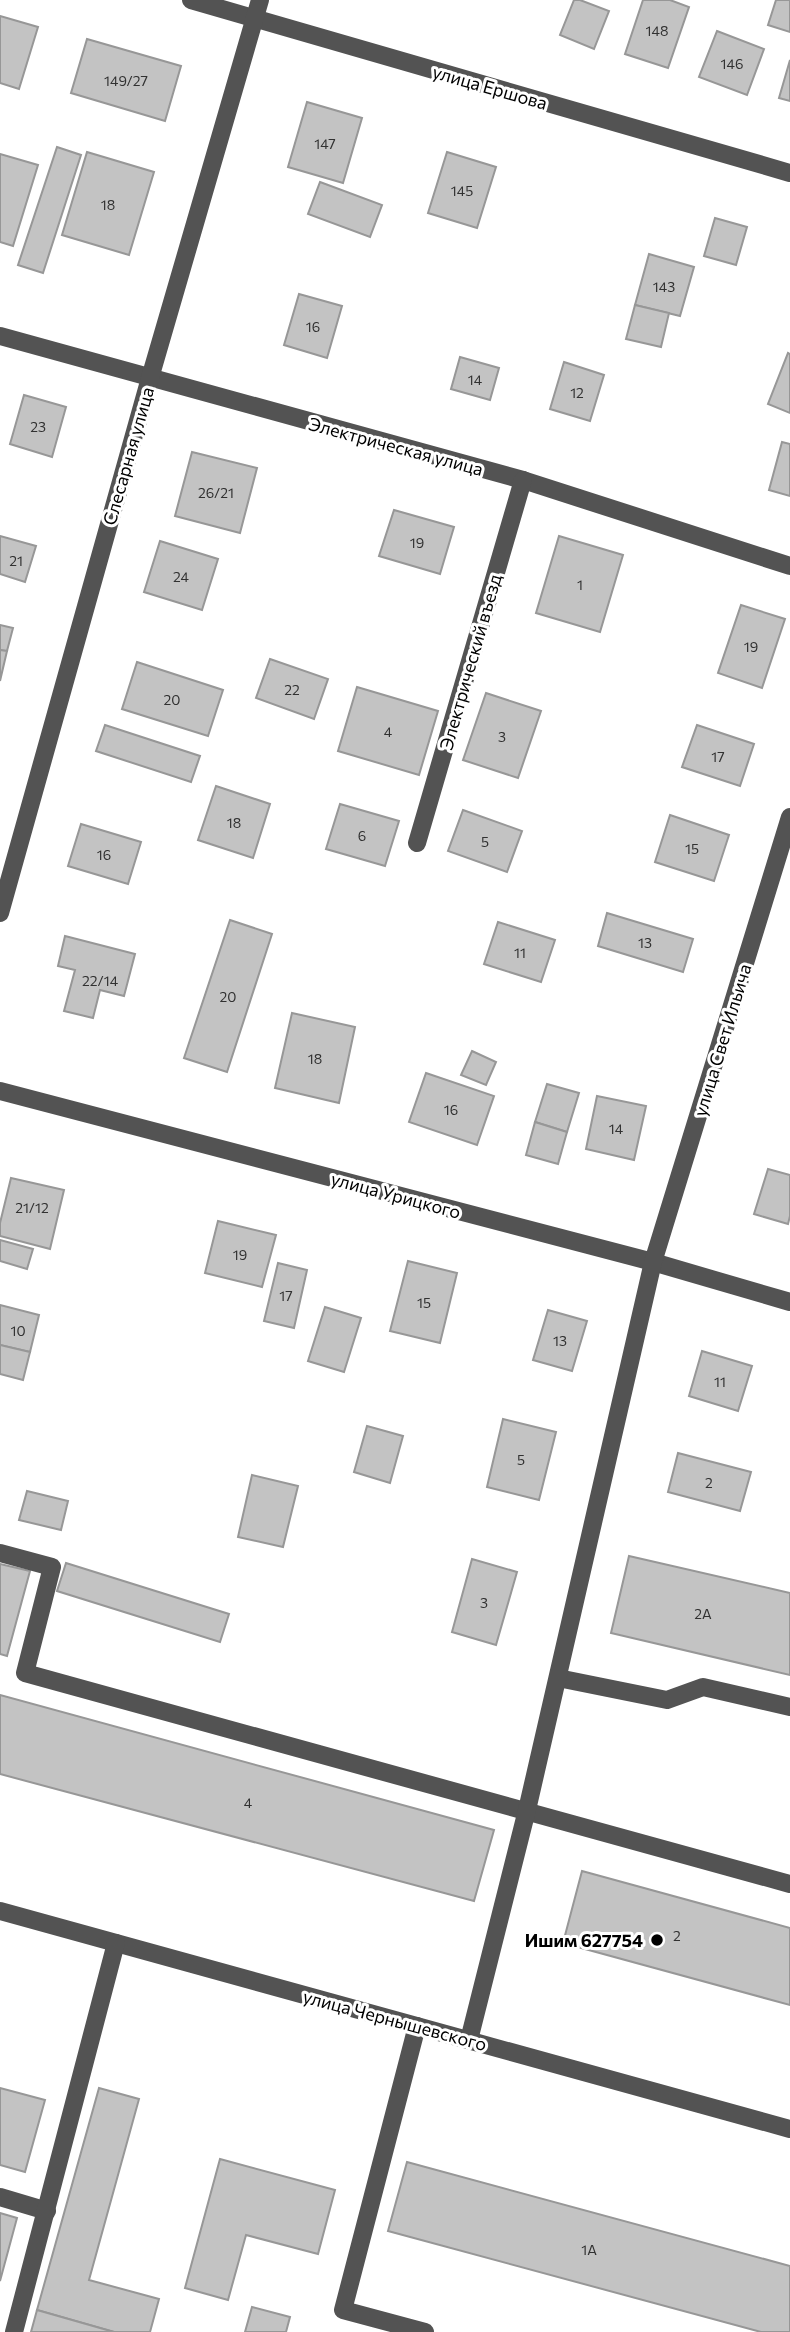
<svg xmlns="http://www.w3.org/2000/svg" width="790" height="2332" font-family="Commissioner,sans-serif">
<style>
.building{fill:#c3c3c3;stroke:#979797;stroke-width:2}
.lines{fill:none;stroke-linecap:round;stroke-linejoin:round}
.minor{stroke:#535353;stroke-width:18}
.poi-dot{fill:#000;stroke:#fff;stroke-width:2.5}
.labels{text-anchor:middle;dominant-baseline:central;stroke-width:6;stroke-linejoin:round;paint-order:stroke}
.number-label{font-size:14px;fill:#313131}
.street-label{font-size:18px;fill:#000;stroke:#fff}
.poi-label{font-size:18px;font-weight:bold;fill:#000;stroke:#fff;text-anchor:end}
</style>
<rect width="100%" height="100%" fill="#fff"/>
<g class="building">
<path d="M 574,0 L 580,0 L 609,11 L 594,49 L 560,35 Z"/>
<path d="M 643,0 L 670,0 L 689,7 L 668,68 L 625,54 Z"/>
<path d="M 776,0 L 790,0 L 790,32 L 768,25 Z"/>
<path d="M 0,16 L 38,27 L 19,89 L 0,83 Z"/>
<path d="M 717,31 L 764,49 L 747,95 L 699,77 Z"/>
<path d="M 87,39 L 181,66 L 165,121 L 71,93 Z"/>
<path d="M 790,60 L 790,101 L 779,98 Z"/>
<path d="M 307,102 L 362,118 L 343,183 L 288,167 Z"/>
<path d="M 57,147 L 81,155 L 43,273 L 18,265 Z"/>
<path d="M 87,152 L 154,172 L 129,255 L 62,235 Z"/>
<path d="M 447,152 L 496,167 L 477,228 L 428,213 Z"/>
<path d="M 0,154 L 38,165 L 13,246 L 0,242 Z"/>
<path d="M 320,182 L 382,205 L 370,237 L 308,214 Z"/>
<path d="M 715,218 L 747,227 L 736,265 L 704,256 Z"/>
<path d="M 649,254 L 694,267 L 680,316 L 635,305 Z"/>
<path d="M 299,294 L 342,306 L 327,358 L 284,345 Z"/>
<path d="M 635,305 L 669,313 L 661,347 L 626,339 Z"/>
<path d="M 788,353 L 790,354 L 790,413 L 768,404 Z"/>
<path d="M 460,357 L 499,368 L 490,400 L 451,389 Z"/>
<path d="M 564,362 L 604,375 L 590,421 L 550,409 Z"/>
<path d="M 24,395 L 66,407 L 52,457 L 10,444 Z"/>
<path d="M 782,442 L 790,444 L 790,496 L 769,490 Z"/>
<path d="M 192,452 L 257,468 L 240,533 L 175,516 Z"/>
<path d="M 394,510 L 454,527 L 440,574 L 379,556 Z"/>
<path d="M 0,536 L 36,546 L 25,582 L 0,574 Z"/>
<path d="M 559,536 L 623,555 L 600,632 L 536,613 Z"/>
<path d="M 160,541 L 218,559 L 202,610 L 144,592 Z"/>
<path d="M 741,605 L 785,619 L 762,688 L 718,673 Z"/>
<path d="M 0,625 L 13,628 L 7,651 L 0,650 Z"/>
<path d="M 0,650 L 7,651 L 0,681 Z"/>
<path d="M 270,659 L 328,679 L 314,719 L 256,698 Z"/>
<path d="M 137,662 L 223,690 L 208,736 L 122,709 Z"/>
<path d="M 357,687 L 438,711 L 419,775 L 338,751 Z"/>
<path d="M 486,693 L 541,711 L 518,778 L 463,760 Z"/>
<path d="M 105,725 L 200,756 L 191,782 L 96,751 Z"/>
<path d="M 697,725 L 754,744 L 740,786 L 682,767 Z"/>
<path d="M 216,786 L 270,804 L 253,858 L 198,840 Z"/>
<path d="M 340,804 L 399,821 L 385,866 L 326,849 Z"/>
<path d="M 463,810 L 522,831 L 507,872 L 448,851 Z"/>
<path d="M 670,815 L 729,835 L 714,881 L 655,862 Z"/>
<path d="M 81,824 L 141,842 L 128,884 L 68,866 Z"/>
<path d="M 607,913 L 693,939 L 683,972 L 598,946 Z"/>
<path d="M 230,920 L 272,934 L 227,1072 L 184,1058 Z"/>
<path d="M 498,922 L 555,940 L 541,982 L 484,964 Z"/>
<path d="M 65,936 L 135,954 L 124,996 L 100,990 L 93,1018 L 64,1011 L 75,970 L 58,966 Z"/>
<path d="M 292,1013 L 355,1027 L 339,1103 L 275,1088 Z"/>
<path d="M 472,1051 L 496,1062 L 486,1085 L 461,1075 Z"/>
<path d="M 426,1073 L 494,1096 L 477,1145 L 409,1122 Z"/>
<path d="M 547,1084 L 579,1093 L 567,1132 L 535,1122 Z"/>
<path d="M 597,1096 L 646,1106 L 634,1160 L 586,1149 Z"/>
<path d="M 535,1122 L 567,1132 L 558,1164 L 526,1155 Z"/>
<path d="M 768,1169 L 790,1175 L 790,1216 L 788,1224 L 754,1214 Z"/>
<path d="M 11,1178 L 64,1190 L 50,1249 L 0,1236 L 0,1223 Z"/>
<path d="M 218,1221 L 276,1235 L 262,1287 L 205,1273 Z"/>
<path d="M 0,1240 L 33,1249 L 27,1269 L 0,1261 Z"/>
<path d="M 408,1261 L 457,1273 L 440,1343 L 390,1331 Z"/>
<path d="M 278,1263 L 307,1270 L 294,1328 L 264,1321 Z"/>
<path d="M 0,1305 L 39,1315 L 30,1352 L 0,1345 Z"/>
<path d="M 325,1307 L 361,1318 L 344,1372 L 308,1361 Z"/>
<path d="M 548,1310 L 587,1321 L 572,1371 L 533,1360 Z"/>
<path d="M 0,1345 L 30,1352 L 23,1380 L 0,1374 Z"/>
<path d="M 702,1351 L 752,1366 L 738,1411 L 689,1396 Z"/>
<path d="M 503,1419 L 556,1432 L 539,1500 L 487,1487 Z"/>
<path d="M 367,1426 L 403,1436 L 390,1483 L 354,1472 Z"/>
<path d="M 678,1453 L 751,1472 L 740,1511 L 668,1492 Z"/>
<path d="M 252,1475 L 298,1486 L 283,1547 L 238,1537 Z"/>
<path d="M 27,1491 L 68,1501 L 61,1530 L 19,1520 Z"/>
<path d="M 629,1556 L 790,1593 L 790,1675 L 611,1633 Z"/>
<path d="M 472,1559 L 517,1572 L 496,1645 L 452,1632 Z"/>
<path d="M 66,1563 L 229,1614 L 220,1642 L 57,1591 Z"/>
<path d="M 0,1564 L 30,1571 L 7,1656 L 0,1654 Z"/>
<path d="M 0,1695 L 494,1830 L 474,1901 L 0,1774 Z"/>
<path d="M 582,1871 L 790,1928 L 790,2005 L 563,1943 Z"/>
<path d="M 0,2088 L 45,2100 L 25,2172 L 0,2165 Z"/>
<path d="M 99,2088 L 139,2099 L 89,2280 L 159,2299 L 150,2332 L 114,2332 L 37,2310 Z"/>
<path d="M 220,2159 L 335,2190 L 318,2254 L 246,2235 L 228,2300 L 185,2288 Z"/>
<path d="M 407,2162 L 790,2266 L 790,2332 L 761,2332 L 388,2231 Z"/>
<path d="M 0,2213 L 17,2218 L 0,2281 Z"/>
<path d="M 252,2307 L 290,2317 L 286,2332 L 245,2332 Z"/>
<path d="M 37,2310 L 114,2332 L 31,2332 Z"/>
</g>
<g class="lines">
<g class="minor">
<path d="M 191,0 L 790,173"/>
<path d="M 0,336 L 523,480 L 790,566"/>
<path d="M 417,843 L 523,480"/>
<path d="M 0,913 L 150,378 L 260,0"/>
<path d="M 0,1091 L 653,1262 L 790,1302"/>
<path d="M 0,1553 L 52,1567 L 25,1673 L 790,1884"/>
<path d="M 558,1678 L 667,1700 L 703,1687 L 790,1707"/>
<path d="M 0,1911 L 790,2129"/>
<path d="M 417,2026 L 343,2310 L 425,2332"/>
<path d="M 469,2040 L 527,1810 L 653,1262 L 790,817"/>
<path d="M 0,2197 L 47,2211"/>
<path d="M 14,2332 L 116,1943"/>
</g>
</g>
<circle class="poi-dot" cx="657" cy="1940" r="7"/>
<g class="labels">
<g class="number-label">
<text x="657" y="30">148</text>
<text x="732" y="63">146</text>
<text x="126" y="80">149/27</text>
<text x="325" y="143">147</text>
<text x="462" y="190">145</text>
<text x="108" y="204">18</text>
<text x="664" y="286">143</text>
<text x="313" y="326">16</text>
<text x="475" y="379">14</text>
<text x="577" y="392">12</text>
<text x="38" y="426">23</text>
<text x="216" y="492">26/21</text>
<text x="417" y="542">19</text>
<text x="16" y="560">21</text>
<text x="181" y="576">24</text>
<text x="580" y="584">1</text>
<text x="751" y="646">19</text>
<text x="292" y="689">22</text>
<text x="172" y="699">20</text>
<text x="388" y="731">4</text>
<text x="502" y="736">3</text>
<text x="718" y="756">17</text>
<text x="234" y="822">18</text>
<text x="362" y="835">6</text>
<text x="485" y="841">5</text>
<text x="692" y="848">15</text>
<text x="104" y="854">16</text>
<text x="645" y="942">13</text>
<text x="520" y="952">11</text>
<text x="100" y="980">22/14</text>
<text x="228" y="996">20</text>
<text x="315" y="1058">18</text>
<text x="451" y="1109">16</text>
<text x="616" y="1128">14</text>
<text x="32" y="1207">21/12</text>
<text x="240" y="1254">19</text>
<text x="286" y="1295">17</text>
<text x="424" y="1302">15</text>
<text x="18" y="1330">10</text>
<text x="560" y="1340">13</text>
<text x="720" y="1381">11</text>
<text x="521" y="1459">5</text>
<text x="709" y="1482">2</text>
<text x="484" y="1602">3</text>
<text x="703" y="1613">2А</text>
<text x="248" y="1802">4</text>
<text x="677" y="1935">2</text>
<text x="589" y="2249">1А</text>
</g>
<g class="street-label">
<text transform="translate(490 87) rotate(16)">улица Ершова</text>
<text transform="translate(396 446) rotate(15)">Электрическая улица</text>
<text transform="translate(128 456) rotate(-74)">Слесарная улица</text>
<text transform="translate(470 662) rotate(-74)">Электрический въезд</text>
<text transform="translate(722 1040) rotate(-73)">улица Свет Ильича</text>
<text transform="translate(396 1195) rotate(15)">улица Урицкого</text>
<text transform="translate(395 2020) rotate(15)">улица Чернышевского</text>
</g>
<g class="poi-label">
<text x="643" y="1940">Ишим 627754</text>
</g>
</g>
</svg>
